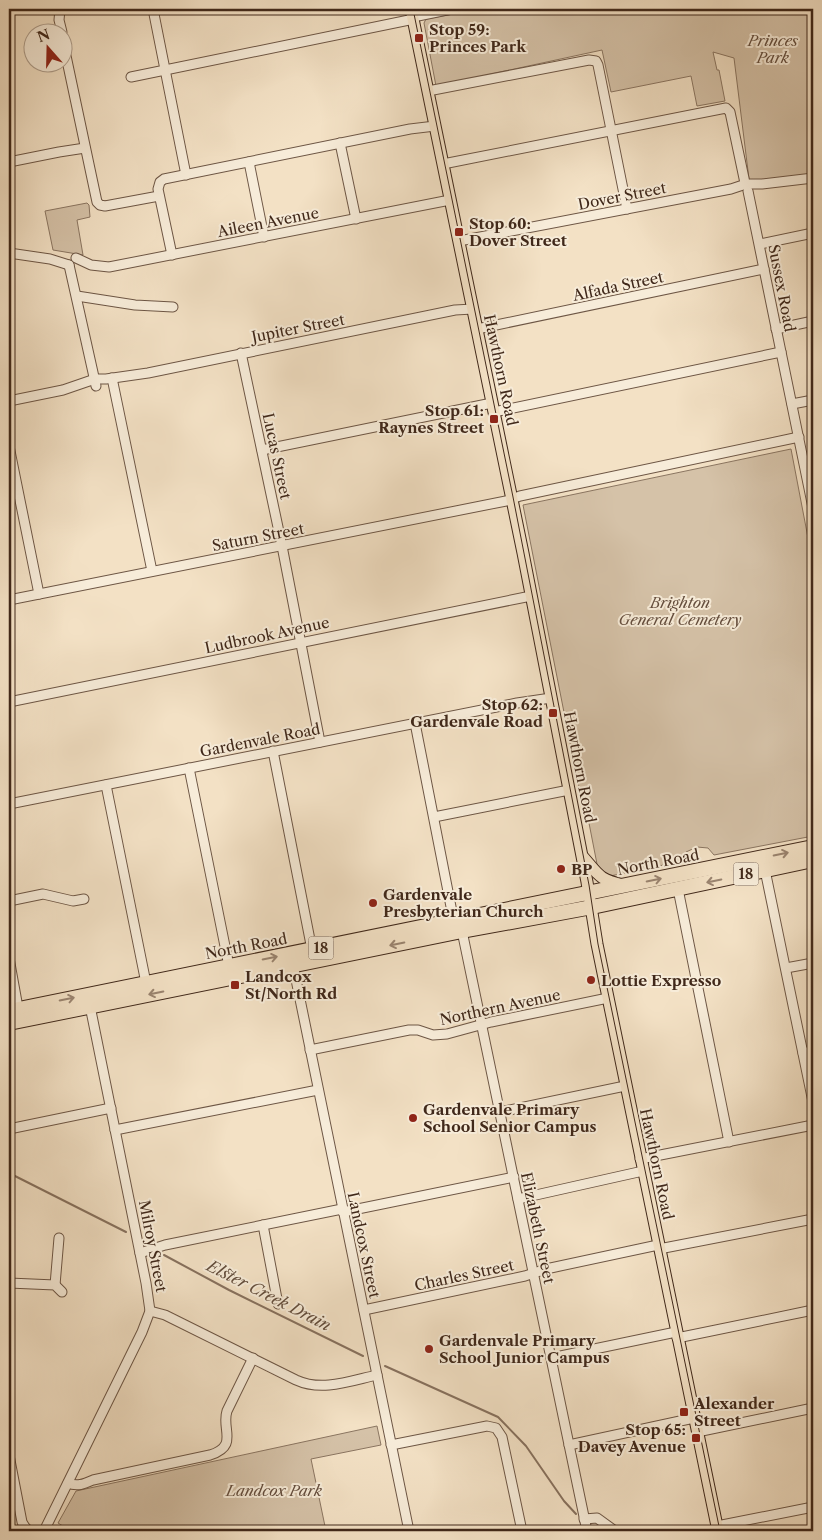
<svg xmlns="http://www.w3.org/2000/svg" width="822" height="1540" font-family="'Libre Caslon Text',serif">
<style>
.green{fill:#d5c2a8;stroke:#8a7561}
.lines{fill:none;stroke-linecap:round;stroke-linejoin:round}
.stream{stroke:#87715e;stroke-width:2}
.minor-casing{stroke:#6d5645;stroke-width:11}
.major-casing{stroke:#40281a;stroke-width:13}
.highway-casing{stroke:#40281a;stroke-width:16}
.minor{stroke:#f7ecd9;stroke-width:9}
.major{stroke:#f3e1c5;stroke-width:11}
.highway{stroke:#f3e1c5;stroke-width:14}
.tram{stroke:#40281a;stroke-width:1}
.oneway{stroke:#9a8470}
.poi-dot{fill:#8f2418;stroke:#f7ecd9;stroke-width:2}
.labels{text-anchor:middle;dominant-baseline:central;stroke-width:4;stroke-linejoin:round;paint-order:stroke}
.shield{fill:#f7ecd9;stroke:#776353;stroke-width:1}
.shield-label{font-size:14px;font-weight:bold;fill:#40281a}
.poi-label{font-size:15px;font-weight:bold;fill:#40281a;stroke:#f7ecd9;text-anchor:start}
.park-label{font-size:15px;font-style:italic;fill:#654e3e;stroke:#f7ecd9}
.street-label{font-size:15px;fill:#40281a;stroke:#f7ecd9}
.water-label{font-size:16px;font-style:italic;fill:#634d3c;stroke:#f7ecd9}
</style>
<rect width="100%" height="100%" fill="#f3e1c5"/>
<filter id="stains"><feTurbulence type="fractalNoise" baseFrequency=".004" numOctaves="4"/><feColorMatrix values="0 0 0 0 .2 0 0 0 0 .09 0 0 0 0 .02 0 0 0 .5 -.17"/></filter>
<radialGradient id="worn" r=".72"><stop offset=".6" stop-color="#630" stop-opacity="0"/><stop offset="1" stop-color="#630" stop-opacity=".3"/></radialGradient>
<g class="green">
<path d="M 480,9 L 813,9 L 813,174 L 751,181 L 749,179 L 734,58 L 713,52 L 717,70 L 719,70 L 725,101 L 697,106 L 691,76 L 611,92 L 602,50 L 436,86 L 424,23 L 426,19 Z"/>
<path d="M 87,203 L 89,205 L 90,217 L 77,220 L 83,255 L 53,250 L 45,211 Z"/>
<path d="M 791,449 L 813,564 L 813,836 L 714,855 L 708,848 L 697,847 L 686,852 L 683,861 L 610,876 L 602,872 L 597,864 L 588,818 L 578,783 L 523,505 Z"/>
<path d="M 377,1426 L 381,1445 L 311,1459 L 326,1531 L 71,1531 L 58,1523 L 76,1491 Z"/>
</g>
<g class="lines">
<g class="stream">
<path d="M 9,1173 L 126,1232"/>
<path d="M 164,1255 L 229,1290 L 363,1356"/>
<path d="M 385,1366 L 498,1417 L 526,1446 L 564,1501 L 576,1514"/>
</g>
<g class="minor-casing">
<g id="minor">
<path d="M 60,9 L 59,20 L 62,32"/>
<path d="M 153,9 L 186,175"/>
<path d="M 413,17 L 452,9"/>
<path d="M 62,37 L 97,202 L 100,205 L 105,206 L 159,196"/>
<path d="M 131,77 L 414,19"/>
<path d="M 428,91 L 589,60 L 596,61 L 598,65 L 627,209"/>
<path d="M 340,143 L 356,219"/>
<path d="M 9,162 L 59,152 L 85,148"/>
<path d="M 249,162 L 264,237"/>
<path d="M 443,164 L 726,108 L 730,112 L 745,183"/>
<path d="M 750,184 L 762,184 L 813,178"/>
<path d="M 748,191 L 813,508"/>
<path d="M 459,241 L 731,189 L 743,185"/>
<path d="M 760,244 L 813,233"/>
<path d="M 9,253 L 50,259 L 69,265"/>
<path d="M 172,255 L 158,189 L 160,182 L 164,179 L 410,129 L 435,126"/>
<path d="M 76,258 L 91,265 L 109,267 L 450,200"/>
<path d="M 69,265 L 96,386"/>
<path d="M 77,296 L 135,305 L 173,307"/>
<path d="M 477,329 L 764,269"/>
<path d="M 776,329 L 813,321"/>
<path d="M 241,353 L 282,546 L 320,742"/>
<path d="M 112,378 L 152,571"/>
<path d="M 9,401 L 63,390 L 95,379 L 106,379 L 148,373 L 455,310 L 473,309"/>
<path d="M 792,404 L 813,400"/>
<path d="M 494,412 L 781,352"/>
<path d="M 9,446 L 39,594"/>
<path d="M 262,450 L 492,403"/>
<path d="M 9,600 L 506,501 L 520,496 L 799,437"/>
<path d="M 9,702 L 531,596"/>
<path d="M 415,723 L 454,922"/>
<path d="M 273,751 L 312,950"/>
<path d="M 189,768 L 229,966"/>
<path d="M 106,785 L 146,983"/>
<path d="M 9,804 L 517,703 L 551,698"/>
<path d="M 434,817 L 569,790"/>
<path d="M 765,870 L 813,1102"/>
<path d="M 678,889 L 729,1142"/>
<path d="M 9,901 L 43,894 L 73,901 L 84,899"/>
<path d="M 462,931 L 587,1531"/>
<path d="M 9,958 L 19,1013"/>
<path d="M 293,965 L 409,1531"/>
<path d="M 786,968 L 813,963"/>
<path d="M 310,1050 L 409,1030 L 418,1030 L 433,1035 L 447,1034 L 491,1022 L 608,998"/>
<path d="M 803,1053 L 813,1051"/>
<path d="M 500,1112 L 625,1086"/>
<path d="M 9,1129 L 111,1108"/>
<path d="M 115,1130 L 318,1090"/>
<path d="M 640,1159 L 813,1125"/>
<path d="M 518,1199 L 643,1171"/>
<path d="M 343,1212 L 514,1177"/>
<path d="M 263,1225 L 278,1304"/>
<path d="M 659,1249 L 813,1219"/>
<path d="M 140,1253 L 165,1245 L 342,1209"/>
<path d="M 9,1283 L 55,1285 L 62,1292"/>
<path d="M 55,1285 L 59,1238"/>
<path d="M 364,1310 L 525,1276 L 546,1269 L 658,1245"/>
<path d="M 150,1311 L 165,1315 L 296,1380 C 322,1392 350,1381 377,1375"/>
<path d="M 677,1338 L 813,1310"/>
<path d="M 551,1358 L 676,1332"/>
<path d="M 697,1432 L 813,1408"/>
<path d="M 391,1445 L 487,1426 L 496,1428 L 502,1437 L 522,1531"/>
<path d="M 569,1445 L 694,1418"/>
<path d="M 9,1455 L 22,1522 L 25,1527 L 29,1531"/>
<path d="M 68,1483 C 77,1487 84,1484 93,1480 L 210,1455 C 239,1446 221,1429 227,1411 L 253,1358"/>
<path d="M 584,1519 L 597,1518 L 615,1531"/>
<path d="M 717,1526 L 813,1507"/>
<path d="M 44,1531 L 142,1332 L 150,1311 L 146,1283 L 90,1006"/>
</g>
</g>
<g class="major-casing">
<g id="major">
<path d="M 411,9 L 523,553 L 587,882 L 597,944 L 718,1531"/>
<path d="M 583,857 C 599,875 598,879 623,885"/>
</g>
</g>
<g class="highway-casing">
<g id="highway">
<path d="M 9,1011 L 813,847"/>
<path d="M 9,1023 L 462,931 L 592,907 L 813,860"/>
</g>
</g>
<use href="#minor" class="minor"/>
<use href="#major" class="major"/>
<use href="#highway" class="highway"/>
<path class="tram" d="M 413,9 L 513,497 L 589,885 L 598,944 L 720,1531"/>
</g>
<defs><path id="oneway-shaft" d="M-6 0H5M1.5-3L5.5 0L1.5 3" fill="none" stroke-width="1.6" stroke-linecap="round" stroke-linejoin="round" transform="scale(1.25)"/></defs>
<g class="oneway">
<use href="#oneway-shaft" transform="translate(781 854) rotate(-12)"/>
<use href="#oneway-shaft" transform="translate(654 880) rotate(-11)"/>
<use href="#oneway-shaft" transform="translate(714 881) rotate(168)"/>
<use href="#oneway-shaft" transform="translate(397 944) rotate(168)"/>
<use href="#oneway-shaft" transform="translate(270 958) rotate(-11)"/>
<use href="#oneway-shaft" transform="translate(156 993) rotate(168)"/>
<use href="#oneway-shaft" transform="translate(67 999) rotate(-11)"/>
</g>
<g class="poi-dot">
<rect x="414" y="33" width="10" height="10" rx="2.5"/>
<rect x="454" y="227" width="10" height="10" rx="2.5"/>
<rect x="489" y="414" width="10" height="10" rx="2.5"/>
<rect x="548" y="708" width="10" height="10" rx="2.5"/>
<circle cx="561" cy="869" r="5"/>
<circle cx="373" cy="903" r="5"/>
<circle cx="591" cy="980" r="5"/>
<rect x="230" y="980" width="10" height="10" rx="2.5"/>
<circle cx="413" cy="1118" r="5"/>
<circle cx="429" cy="1349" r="5"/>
<rect x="679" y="1407" width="10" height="10" rx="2.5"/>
<rect x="691" y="1433" width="10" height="10" rx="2.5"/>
</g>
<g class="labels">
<g class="shield">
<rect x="733.5" y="862.5" width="25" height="23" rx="4"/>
<rect x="308.5" y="936.5" width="25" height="23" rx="4"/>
</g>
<g class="shield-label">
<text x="746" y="874">18</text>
<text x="321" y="948">18</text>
</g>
<g class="poi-label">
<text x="429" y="29">Stop 59:<tspan x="429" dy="17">Princes Park</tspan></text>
<text x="469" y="223">Stop 60:<tspan x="469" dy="17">Dover Street</tspan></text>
<text x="484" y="410" text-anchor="end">Stop 61:<tspan x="484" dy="17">Raynes Street</tspan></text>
<text x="543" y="704" text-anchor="end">Stop 62:<tspan x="543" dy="17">Gardenvale Road</tspan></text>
<text x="571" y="869">BP</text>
<text x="383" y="894">Gardenvale<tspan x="383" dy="17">Presbyterian Church</tspan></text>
<text x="245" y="976">Landcox<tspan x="245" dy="17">St/North Rd</tspan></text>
<text x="601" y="980">Lottie Expresso</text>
<text x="423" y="1109">Gardenvale Primary<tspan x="423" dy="17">School Senior Campus</tspan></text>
<text x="439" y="1340">Gardenvale Primary<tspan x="439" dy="17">School Junior Campus</tspan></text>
<text x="694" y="1403">Alexander<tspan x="694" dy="17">Street</tspan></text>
<text x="686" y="1429" text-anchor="end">Stop 65:<tspan x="686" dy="17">Davey Avenue</tspan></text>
</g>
<g class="park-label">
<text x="773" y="40">Princes<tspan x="773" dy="17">Park</tspan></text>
<text x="680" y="602">Brighton<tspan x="680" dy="17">General Cemetery</tspan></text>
<text x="274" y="1490">Landcox Park</text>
</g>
<g class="street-label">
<text transform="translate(622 196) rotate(-11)">Dover Street</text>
<text transform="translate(268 222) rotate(-11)">Aileen Avenue</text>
<text transform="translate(618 286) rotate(-12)">Alfada Street</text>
<text transform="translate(782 288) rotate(79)">Sussex Road</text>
<text transform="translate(298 328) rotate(-11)">Jupiter Street</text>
<text transform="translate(501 370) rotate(78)">Hawthorn Road</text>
<text transform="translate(277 456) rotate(78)">Lucas Street</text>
<text transform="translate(258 537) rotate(-11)">Saturn Street</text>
<text transform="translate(267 635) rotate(-12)">Ludbrook Avenue</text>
<text transform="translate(260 740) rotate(-11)">Gardenvale Road</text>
<text transform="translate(580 767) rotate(79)">Hawthorn Road</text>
<text transform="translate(658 862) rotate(-11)">North Road</text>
<text transform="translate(246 946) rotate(-11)">North Road</text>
<text transform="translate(500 1007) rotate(-12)">Northern Avenue</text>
<text transform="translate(657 1164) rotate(78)">Hawthorn Road</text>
<text transform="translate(538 1228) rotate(78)">Elizabeth Street</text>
<text transform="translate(364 1245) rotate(78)">Landcox Street</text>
<text transform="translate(153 1246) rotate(79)">Milroy Street</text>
<text transform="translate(464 1275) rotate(-12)">Charles Street</text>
</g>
<g class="water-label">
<text transform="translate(269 1295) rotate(27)">Elster Creek Drain</text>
</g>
</g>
<rect width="822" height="1540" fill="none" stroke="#f3e1c5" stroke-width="30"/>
<rect x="10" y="10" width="802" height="1520" fill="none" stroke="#40281a" stroke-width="2.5"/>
<rect x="15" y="15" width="792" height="1510" fill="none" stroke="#40281a"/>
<g transform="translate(48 48) rotate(340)"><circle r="24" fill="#f7ecd9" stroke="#ae9e8d"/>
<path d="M0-4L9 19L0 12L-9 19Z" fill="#8f2418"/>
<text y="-8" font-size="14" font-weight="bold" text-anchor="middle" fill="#40281a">N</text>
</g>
<rect width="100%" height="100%" filter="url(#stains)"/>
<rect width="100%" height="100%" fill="url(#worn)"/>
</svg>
